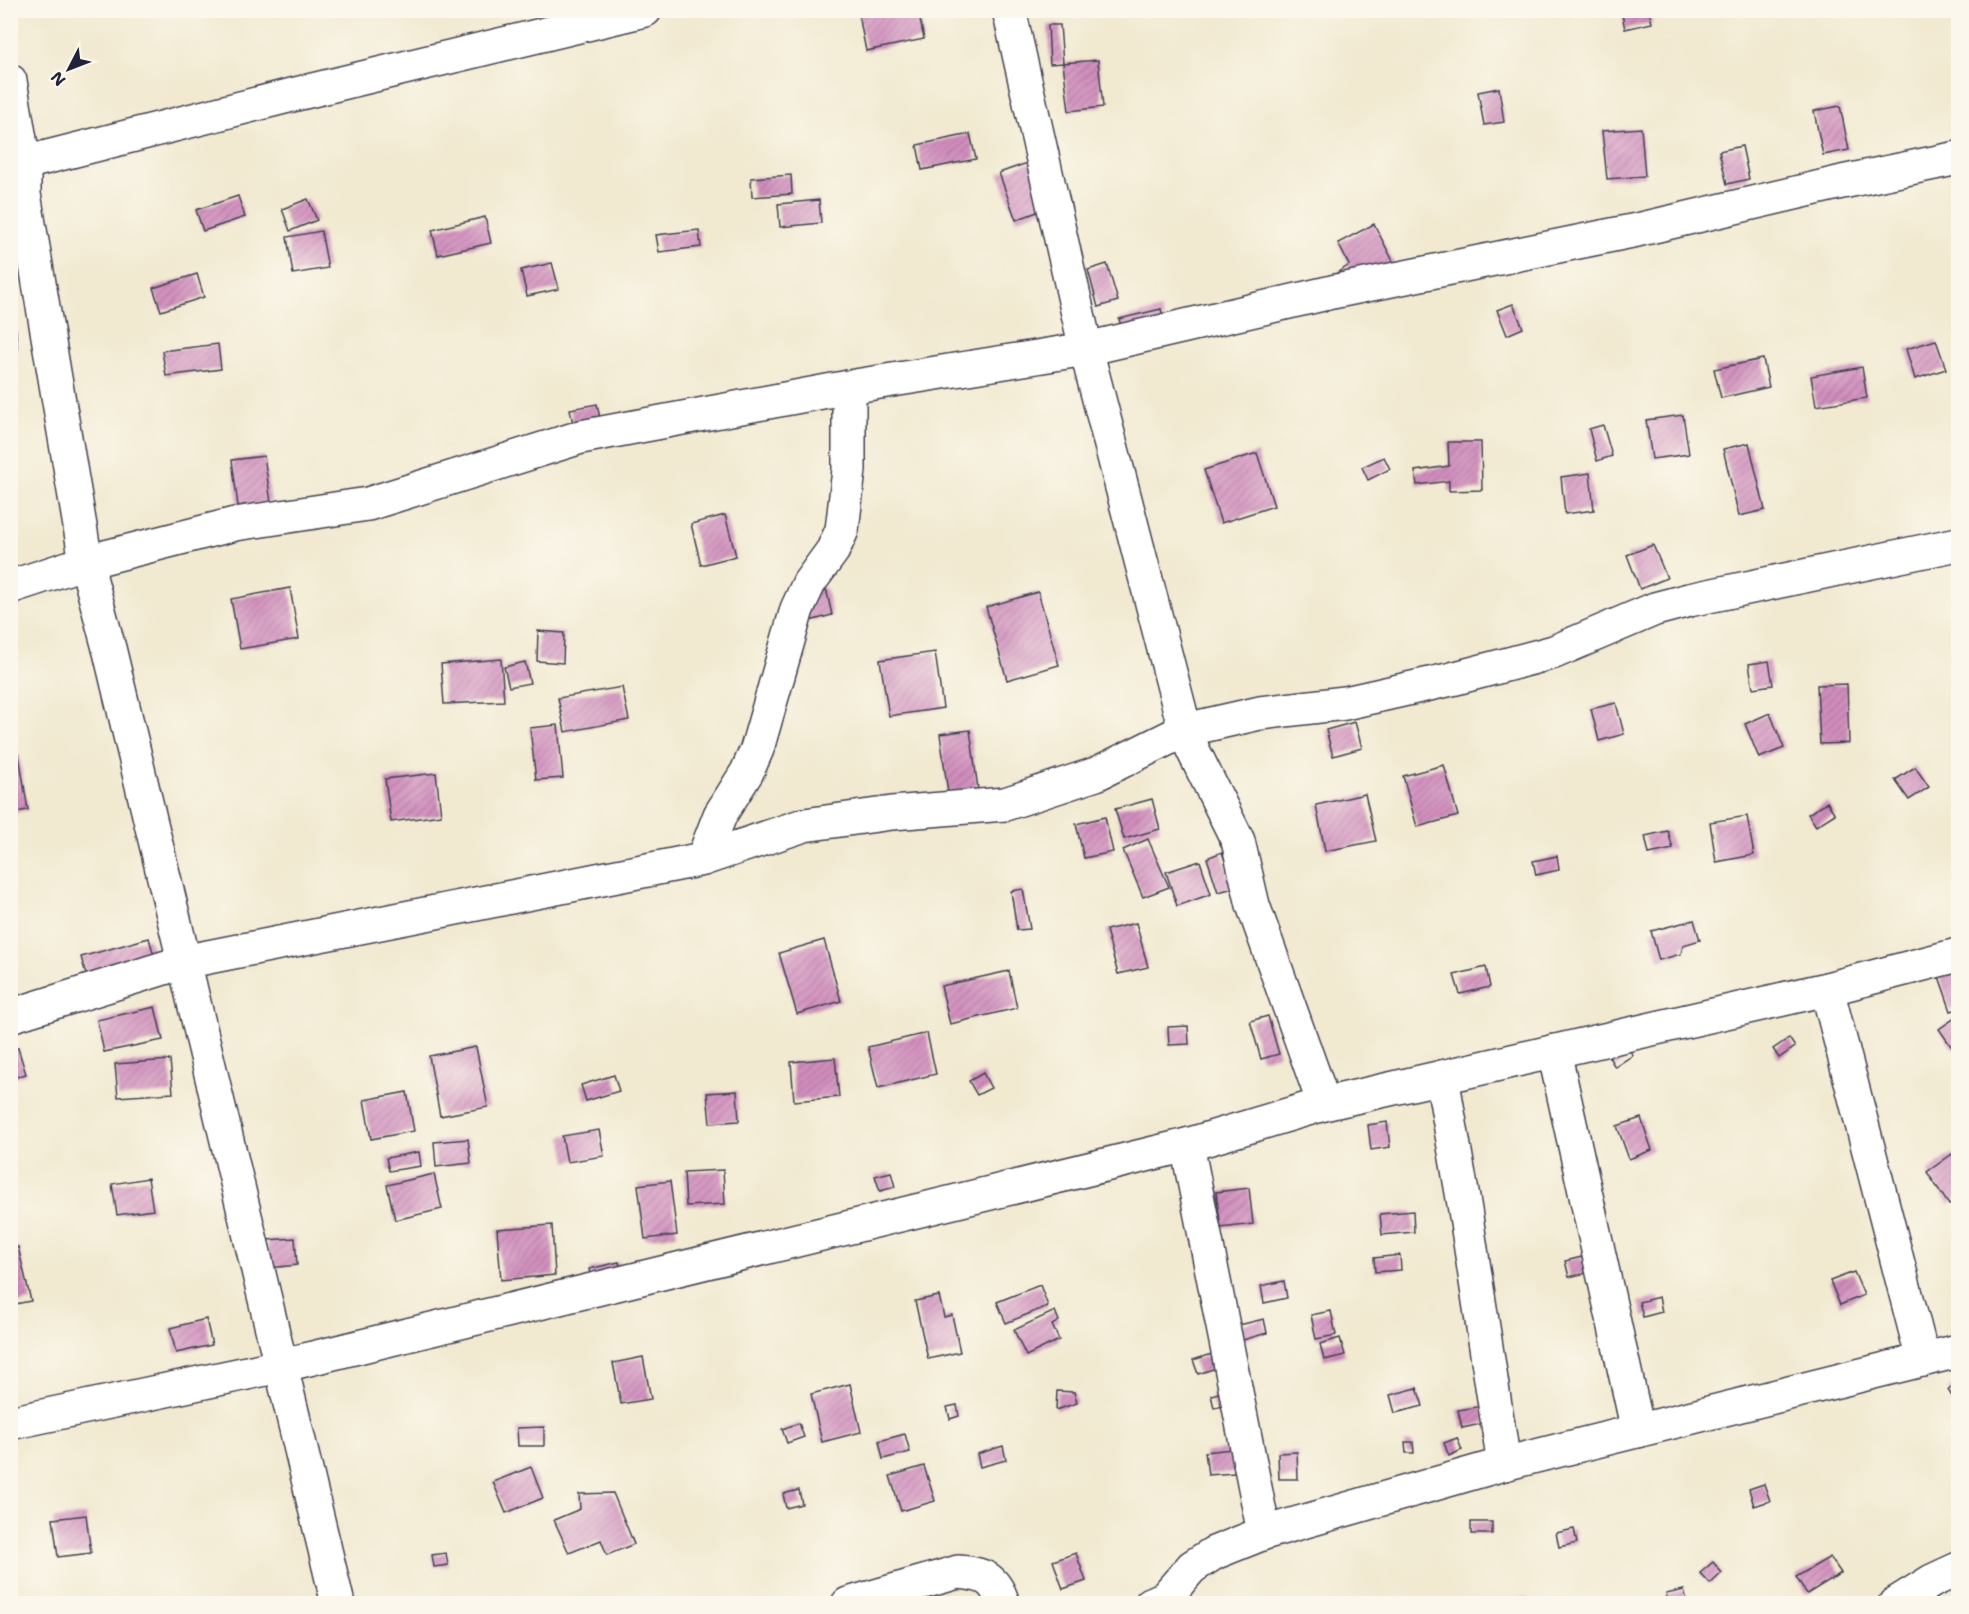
<svg xmlns="http://www.w3.org/2000/svg" width="1969" height="1614" font-family="'Shantell Sans',sans-serif">
<style>
.building{fill:url(#building-hatch)}
.lines{fill:none;stroke-linecap:round;stroke-linejoin:round}
.minor-casing{stroke:#414051;stroke-width:36}
.minor{stroke:#fff;stroke-width:33}
</style>
<defs>
<pattern id="building-hatch" width="6" height="6" patternUnits="userSpaceOnUse" patternTransform="scale(1.5)"><rect width="6" height="6" fill="#d28ebe"/><path d="M-1 1l2-2M0 6l6-6M5 7l2-2" fill="none" stroke="#aa749c"/></pattern>
</defs>
<rect width="100%" height="100%" fill="#fbf7ec"/>
<filter id="ink" filterUnits="userSpaceOnUse"><feTurbulence type="fractalNoise" baseFrequency=".0167" numOctaves="2"/><feDisplacementMap in="SourceGraphic" scale="12" xChannelSelector="R" yChannelSelector="G"/><feConvolveMatrix kernelMatrix="1 2 1 2 8 2 1 2 1" color-interpolation-filters="sRGB"/></filter>
<filter id="wash" filterUnits="userSpaceOnUse"><feTurbulence type="fractalNoise" baseFrequency=".008" numOctaves="4" result="noise"/><feDisplacementMap in="SourceGraphic" scale="24" xChannelSelector="R" yChannelSelector="G"/><feGaussianBlur stdDeviation="1.35" result="paint"/><feColorMatrix in="noise" values="0 0 0 0 0 0 0 0 0 0 0 0 0 0 0 0 0 1.4 0 .05"/><feComposite in="paint" operator="in"/></filter>
<g filter="url(#wash)">
<rect width="100%" height="100%" fill="#f1e9d0"/>
<g id="blocks">
<g class="building">
<path d="M 858,10 L 918,10 L 924,39 L 866,51 Z"/>
<path d="M 1621,10 L 1649,10 L 1652,23 L 1625,29 Z"/>
<path d="M 1048,25 L 1060,25 L 1063,63 L 1050,64 Z"/>
<path d="M 1098,60 L 1103,107 L 1069,111 L 1063,63 Z"/>
<path d="M 1499,88 L 1504,122 L 1484,125 L 1478,92 Z"/>
<path d="M 1840,106 L 1849,150 L 1823,155 L 1814,111 Z"/>
<path d="M 1641,128 L 1645,176 L 1607,179 L 1602,131 Z"/>
<path d="M 970,134 L 976,159 L 922,170 L 917,145 Z"/>
<path d="M 1742,146 L 1749,179 L 1727,184 L 1719,151 Z"/>
<path d="M 1036,160 L 1053,206 L 1016,220 L 999,173 Z"/>
<path d="M 791,175 L 792,194 L 752,197 L 751,178 Z"/>
<path d="M 238,196 L 245,217 L 203,231 L 196,210 Z"/>
<path d="M 308,199 L 317,220 L 290,231 L 282,209 Z"/>
<path d="M 819,200 L 821,223 L 780,227 L 778,204 Z"/>
<path d="M 485,217 L 491,243 L 438,255 L 432,230 Z"/>
<path d="M 1374,224 L 1395,265 L 1326,312 L 1312,290 L 1349,265 L 1338,243 Z"/>
<path d="M 699,230 L 701,247 L 659,252 L 656,235 Z"/>
<path d="M 321,231 L 328,268 L 293,274 L 287,237 Z"/>
<path d="M 552,263 L 559,289 L 527,296 L 521,270 Z"/>
<path d="M 1107,264 L 1118,301 L 1098,307 L 1088,270 Z"/>
<path d="M 197,274 L 204,297 L 161,311 L 153,288 Z"/>
<path d="M 1513,304 L 1523,328 L 1507,335 L 1497,310 Z"/>
<path d="M 1161,309 L 1167,335 L 1126,345 L 1119,319 Z"/>
<path d="M 10,330 L 16,330 L 17,349 L 10,349 Z"/>
<path d="M 1936,340 L 1946,369 L 1915,379 L 1906,349 Z"/>
<path d="M 218,344 L 221,369 L 166,376 L 162,351 Z"/>
<path d="M 1763,359 L 1769,387 L 1721,398 L 1714,369 Z"/>
<path d="M 1862,367 L 1867,398 L 1816,406 L 1811,376 Z"/>
<path d="M 597,404 L 603,433 L 576,439 L 570,409 Z"/>
<path d="M 1683,415 L 1689,454 L 1652,459 L 1646,420 Z"/>
<path d="M 1603,425 L 1612,456 L 1597,461 L 1589,429 Z"/>
<path d="M 1448,442 L 1481,442 L 1482,490 L 1449,491 L 1449,481 L 1417,485 L 1415,471 L 1449,466 Z"/>
<path d="M 1749,443 L 1765,510 L 1739,516 L 1723,449 Z"/>
<path d="M 1257,453 L 1274,506 L 1221,523 L 1204,470 Z"/>
<path d="M 264,456 L 271,502 L 238,506 L 232,460 Z"/>
<path d="M 1384,457 L 1390,469 L 1368,480 L 1362,467 Z"/>
<path d="M 1590,473 L 1594,510 L 1565,514 L 1561,477 Z"/>
<path d="M 725,515 L 736,556 L 701,565 L 691,524 Z"/>
<path d="M 1653,545 L 1667,578 L 1640,589 L 1627,555 Z"/>
<path d="M 290,588 L 299,639 L 240,649 L 231,599 Z"/>
<path d="M 826,588 L 832,615 L 806,622 L 800,594 Z"/>
<path d="M 1038,592 L 1059,665 L 1007,680 L 986,607 Z"/>
<path d="M 538,631 L 564,633 L 563,663 L 537,661 Z"/>
<path d="M 935,652 L 943,708 L 889,716 L 880,660 Z"/>
<path d="M 501,659 L 504,701 L 444,704 L 441,664 Z"/>
<path d="M 1769,661 L 1773,685 L 1753,688 L 1749,664 Z"/>
<path d="M 525,662 L 530,683 L 509,687 L 504,667 Z"/>
<path d="M 1847,684 L 1849,743 L 1820,744 L 1817,685 Z"/>
<path d="M 622,687 L 629,720 L 565,732 L 558,698 Z"/>
<path d="M 1616,703 L 1624,734 L 1599,741 L 1591,709 Z"/>
<path d="M 1770,713 L 1784,748 L 1759,758 L 1745,724 Z"/>
<path d="M 1355,722 L 1362,748 L 1333,756 L 1326,730 Z"/>
<path d="M 558,725 L 563,778 L 536,780 L 530,728 Z"/>
<path d="M 970,730 L 978,789 L 948,793 L 940,734 Z"/>
<path d="M 19,755 L 28,810 L 10,813 L 10,756 Z"/>
<path d="M 1444,765 L 1458,816 L 1417,827 L 1403,776 Z"/>
<path d="M 1915,767 L 1929,787 L 1909,800 L 1895,780 Z"/>
<path d="M 436,773 L 441,815 L 391,822 L 385,779 Z"/>
<path d="M 1365,794 L 1376,841 L 1325,851 L 1316,805 Z"/>
<path d="M 1152,799 L 1160,829 L 1124,839 L 1115,809 Z"/>
<path d="M 1827,802 L 1835,814 L 1816,826 L 1808,814 Z"/>
<path d="M 1747,816 L 1754,855 L 1716,862 L 1710,822 Z"/>
<path d="M 1105,817 L 1113,852 L 1084,858 L 1076,824 Z"/>
<path d="M 1668,831 L 1673,849 L 1649,854 L 1645,836 Z"/>
<path d="M 1148,839 L 1169,887 L 1143,897 L 1123,850 Z"/>
<path d="M 1222,852 L 1234,888 L 1218,892 L 1207,858 Z"/>
<path d="M 1557,856 L 1559,870 L 1536,875 L 1533,861 Z"/>
<path d="M 1200,861 L 1211,894 L 1177,906 L 1166,872 Z"/>
<path d="M 1023,889 L 1030,929 L 1017,930 L 1011,891 Z"/>
<path d="M 1694,920 L 1700,940 L 1683,945 L 1681,954 L 1659,960 L 1651,931 Z"/>
<path d="M 1136,923 L 1148,967 L 1118,974 L 1106,930 Z"/>
<path d="M 149,938 L 157,966 L 89,985 L 81,957 Z"/>
<path d="M 824,940 L 841,1001 L 797,1014 L 779,953 Z"/>
<path d="M 1958,961 L 1958,1009 L 1951,1011 L 1936,968 Z"/>
<path d="M 1486,967 L 1490,987 L 1460,994 L 1454,975 Z"/>
<path d="M 1009,971 L 1017,1008 L 950,1024 L 941,986 Z"/>
<path d="M 155,1007 L 163,1040 L 104,1052 L 97,1020 Z"/>
<path d="M 1268,1016 L 1279,1054 L 1261,1059 L 1250,1021 Z"/>
<path d="M 1958,1016 L 1958,1046 L 1953,1049 L 1939,1029 Z"/>
<path d="M 1188,1026 L 1189,1044 L 1169,1045 L 1168,1027 Z"/>
<path d="M 927,1033 L 936,1074 L 878,1088 L 868,1047 Z"/>
<path d="M 1789,1038 L 1795,1047 L 1779,1058 L 1773,1049 Z"/>
<path d="M 1624,1043 L 1633,1055 L 1615,1067 L 1607,1054 Z"/>
<path d="M 476,1047 L 488,1107 L 440,1116 L 429,1056 Z"/>
<path d="M 18,1048 L 26,1074 L 10,1079 L 10,1051 Z"/>
<path d="M 835,1058 L 839,1097 L 794,1101 L 791,1062 Z"/>
<path d="M 170,1060 L 173,1093 L 118,1097 L 115,1064 Z"/>
<path d="M 983,1073 L 991,1088 L 977,1095 L 969,1081 Z"/>
<path d="M 614,1075 L 619,1091 L 586,1101 L 581,1085 Z"/>
<path d="M 737,1091 L 739,1121 L 710,1123 L 707,1093 Z"/>
<path d="M 407,1092 L 414,1131 L 371,1139 L 364,1100 Z"/>
<path d="M 1641,1118 L 1652,1150 L 1629,1159 L 1617,1126 Z"/>
<path d="M 1387,1122 L 1390,1147 L 1371,1150 L 1368,1125 Z"/>
<path d="M 599,1130 L 604,1156 L 567,1162 L 562,1136 Z"/>
<path d="M 468,1139 L 471,1163 L 436,1167 L 434,1142 Z"/>
<path d="M 419,1152 L 421,1166 L 389,1171 L 386,1158 Z"/>
<path d="M 1952,1154 L 1958,1164 L 1958,1198 L 1949,1205 L 1927,1172 Z"/>
<path d="M 723,1170 L 725,1204 L 686,1206 L 684,1172 Z"/>
<path d="M 891,1172 L 895,1187 L 880,1191 L 875,1176 Z"/>
<path d="M 434,1174 L 442,1209 L 395,1220 L 387,1185 Z"/>
<path d="M 148,1178 L 153,1210 L 117,1215 L 112,1184 Z"/>
<path d="M 670,1181 L 677,1235 L 645,1239 L 638,1185 Z"/>
<path d="M 1249,1188 L 1253,1224 L 1221,1228 L 1216,1192 Z"/>
<path d="M 1413,1211 L 1414,1232 L 1382,1235 L 1380,1214 Z"/>
<path d="M 552,1225 L 555,1275 L 501,1280 L 497,1229 Z"/>
<path d="M 295,1238 L 297,1265 L 269,1268 L 267,1240 Z"/>
<path d="M 18,1247 L 31,1301 L 10,1305 L 10,1249 Z"/>
<path d="M 1400,1255 L 1401,1270 L 1375,1272 L 1374,1258 Z"/>
<path d="M 1582,1257 L 1586,1273 L 1569,1277 L 1565,1261 Z"/>
<path d="M 619,1262 L 623,1279 L 593,1287 L 589,1269 Z"/>
<path d="M 1854,1272 L 1864,1295 L 1840,1305 L 1830,1281 Z"/>
<path d="M 1284,1281 L 1287,1298 L 1264,1303 L 1261,1286 Z"/>
<path d="M 1040,1285 L 1048,1306 L 1006,1323 L 997,1302 Z"/>
<path d="M 939,1296 L 944,1317 L 952,1315 L 960,1352 L 928,1359 L 915,1301 Z"/>
<path d="M 1659,1297 L 1662,1312 L 1643,1317 L 1639,1302 Z"/>
<path d="M 1055,1311 L 1059,1321 L 1052,1325 L 1059,1340 L 1026,1356 L 1014,1330 Z"/>
<path d="M 1331,1311 L 1336,1335 L 1316,1339 L 1311,1315 Z"/>
<path d="M 206,1319 L 212,1345 L 176,1353 L 170,1328 Z"/>
<path d="M 1264,1319 L 1267,1333 L 1243,1340 L 1239,1325 Z"/>
<path d="M 1340,1338 L 1345,1355 L 1324,1360 L 1320,1344 Z"/>
<path d="M 1212,1354 L 1216,1368 L 1198,1374 L 1193,1360 Z"/>
<path d="M 643,1357 L 651,1399 L 621,1404 L 613,1363 Z"/>
<path d="M 1958,1383 L 1958,1406 L 1948,1390 Z"/>
<path d="M 850,1384 L 861,1432 L 822,1442 L 811,1394 Z"/>
<path d="M 1417,1388 L 1423,1406 L 1395,1413 L 1390,1395 Z"/>
<path d="M 1057,1391 L 1074,1392 L 1077,1403 L 1056,1410 Z"/>
<path d="M 1227,1391 L 1230,1405 L 1214,1408 L 1211,1395 Z"/>
<path d="M 957,1405 L 959,1416 L 950,1419 L 947,1407 Z"/>
<path d="M 1482,1406 L 1486,1423 L 1462,1428 L 1458,1410 Z"/>
<path d="M 799,1423 L 804,1437 L 787,1443 L 782,1429 Z"/>
<path d="M 544,1427 L 544,1446 L 518,1446 L 517,1428 Z"/>
<path d="M 905,1434 L 910,1452 L 883,1459 L 879,1441 Z"/>
<path d="M 1457,1438 L 1462,1450 L 1449,1456 L 1444,1443 Z"/>
<path d="M 1405,1442 L 1413,1442 L 1414,1453 L 1406,1453 Z"/>
<path d="M 1003,1446 L 1006,1460 L 980,1467 L 977,1454 Z"/>
<path d="M 1232,1449 L 1234,1473 L 1208,1475 L 1205,1452 Z"/>
<path d="M 1297,1452 L 1298,1479 L 1279,1479 L 1278,1453 Z"/>
<path d="M 924,1466 L 935,1501 L 901,1511 L 890,1476 Z"/>
<path d="M 531,1467 L 543,1498 L 506,1513 L 493,1482 Z"/>
<path d="M 1764,1484 L 1770,1501 L 1754,1506 L 1749,1489 Z"/>
<path d="M 799,1490 L 802,1504 L 786,1508 L 783,1494 Z"/>
<path d="M 613,1493 L 634,1544 L 607,1555 L 601,1540 L 569,1553 L 554,1520 L 580,1509 L 579,1494 Z"/>
<path d="M 86,1515 L 91,1553 L 58,1557 L 53,1519 Z"/>
<rect x="1471" y="1522" width="21" height="12"/>
<path d="M 1574,1529 L 1577,1543 L 1559,1547 L 1556,1533 Z"/>
<path d="M 446,1553 L 448,1565 L 434,1567 L 432,1555 Z"/>
<path d="M 1076,1553 L 1086,1581 L 1063,1589 L 1053,1561 Z"/>
<path d="M 1830,1557 L 1841,1573 L 1807,1594 L 1796,1577 Z"/>
<path d="M 1713,1562 L 1722,1573 L 1710,1584 L 1700,1573 Z"/>
<path d="M 1684,1590 L 1688,1604 L 1669,1604 L 1666,1594 Z"/>
<path d="M 1527,1597 L 1527,1604 L 1487,1604 L 1487,1602 Z"/>
</g>
</g>
</g>
<g filter="url(#ink)">
<use href="#blocks" fill-opacity="0" stroke="#414051" stroke-width="1.5"/>
<g class="lines">
<g class="minor-casing">
<g id="minor">
<path d="M 1009,10 L 1086,349 L 1185,730 L 1193,750 L 1238,841 L 1253,905 L 1324,1104"/>
<path d="M 10,81 L 24,163 L 24,194 L 86,562 L 110,652 L 338,1604"/>
<path d="M 24,163 L 296,94 L 645,10"/>
<path d="M 10,587 L 86,562 L 235,524 L 368,504 L 581,437 L 849,387 L 1086,349 L 1332,292 L 1637,230 L 1842,182 L 1958,158"/>
<path d="M 703,859 L 720,815 L 747,772 L 757,749 L 797,609 L 809,583 L 833,550 L 842,530 L 849,470 L 849,387"/>
<path d="M 1827,989 L 1923,1360"/>
<path d="M 10,1016 L 183,962 L 703,859 L 804,825 L 892,813 L 1005,804 L 1096,774 L 1185,730 L 1260,713 L 1345,703 L 1452,679 L 1554,652 L 1655,609 L 1689,600 L 1958,544"/>
<path d="M 1554,1051 L 1638,1431"/>
<path d="M 1442,1077 L 1465,1210 L 1504,1464"/>
<path d="M 1187,1145 L 1264,1533"/>
<path d="M 10,1423 L 280,1366 L 1187,1145 L 1324,1104 L 1827,989 L 1958,955"/>
<path d="M 848,1604 L 958,1572 C 983,1574 995,1577 1003,1604"/>
<path d="M 1151,1604 L 1165,1598 L 1192,1567 L 1214,1553 L 1264,1533 L 1504,1464 L 1958,1351"/>
<path d="M 1895,1604 L 1932,1581 L 1958,1569"/>
</g>
</g>
<use href="#minor" class="minor"/>
</g>
</g>
<rect width="1969" height="1614" fill="none" stroke="#fbf7ec" stroke-width="36"/>
<g transform="translate(69 69) rotate(228)" stroke="#fbf7ec" stroke-width="4.5" paint-order="stroke">
<path d="M0-4.5L10 22L0 15L-10 22Z" fill="#22223b"/>
<text y="-9" font-size="16" font-weight="bold" text-anchor="middle" fill="#22223b">N</text>
</g>
</svg>
